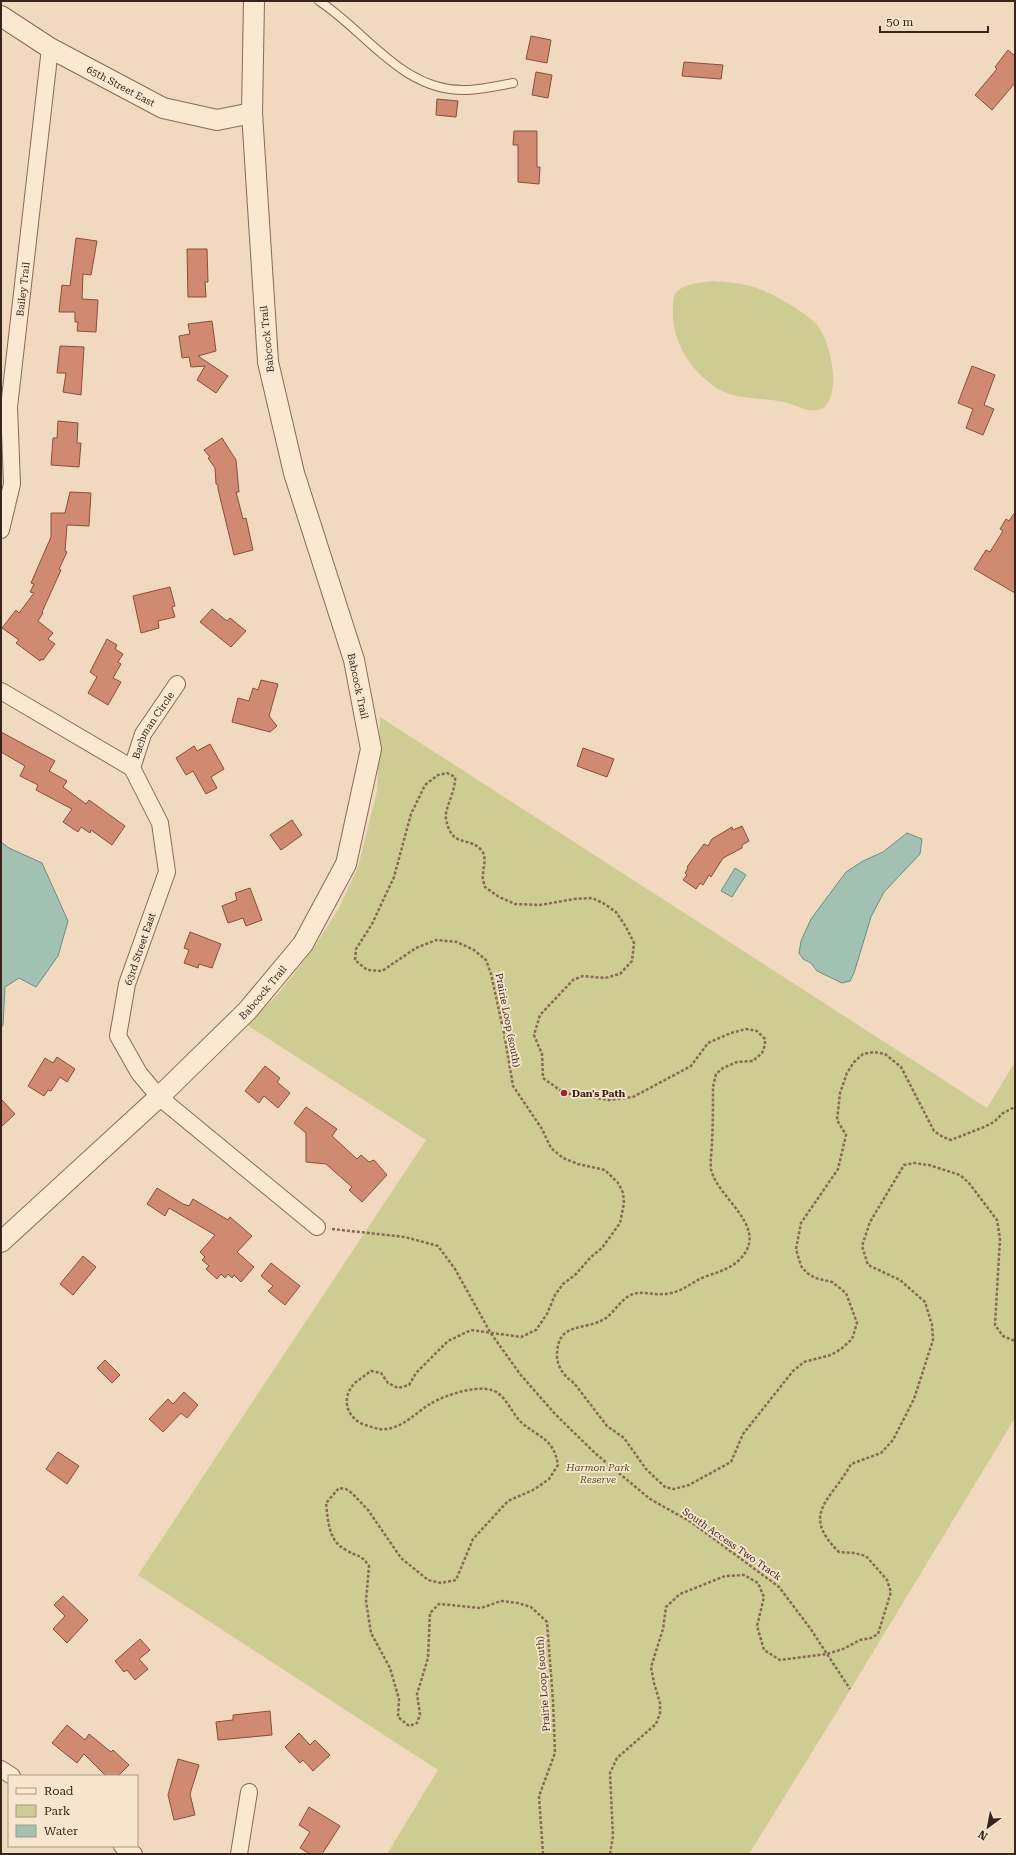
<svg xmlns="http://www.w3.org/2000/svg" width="1016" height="1855" font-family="'Roboto Serif',serif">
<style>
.green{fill:#cecc92}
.water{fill:#a2c1b3;stroke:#698f80}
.building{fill:#d08a72;stroke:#894e3a}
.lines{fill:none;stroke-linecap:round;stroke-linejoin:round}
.service-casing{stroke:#896956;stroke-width:10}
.minor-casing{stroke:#896956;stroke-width:18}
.tertiary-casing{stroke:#896956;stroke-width:22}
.path{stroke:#896956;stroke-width:2.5;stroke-dasharray:3 2;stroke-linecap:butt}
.service{stroke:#fae8d1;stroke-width:8}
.minor{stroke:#fae8d1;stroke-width:16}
.tertiary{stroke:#fae8d1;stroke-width:20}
.poi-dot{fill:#9b2336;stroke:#f7e5ce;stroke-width:1.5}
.labels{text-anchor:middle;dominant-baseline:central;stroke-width:3.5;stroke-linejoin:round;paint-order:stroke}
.street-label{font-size:10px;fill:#37251b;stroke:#f7e5ce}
.poi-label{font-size:10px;font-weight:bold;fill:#37251b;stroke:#f7e5ce;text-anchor:start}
.park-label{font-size:10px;font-style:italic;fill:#505521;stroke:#f7e5ce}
</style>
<rect width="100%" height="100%" fill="#f0d9be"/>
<g class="green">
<path d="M 712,281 C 726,282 741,283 754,287 C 773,293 800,309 814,322 C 830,335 843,395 823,408 C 813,414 800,407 791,404 C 767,396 737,402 715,387 C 689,369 671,340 673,308 C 673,301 673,293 680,289 C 689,283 702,283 712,281 Z"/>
<path d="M 380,717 L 987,1108 L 1015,1062 L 1015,1418 L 830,1723 L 749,1854 L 387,1854 L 438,1770 L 138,1575 L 426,1140 L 247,1025 L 278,994 L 313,949 L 339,908 L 358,867 L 377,791 Z"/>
</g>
<g class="water">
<path d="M 907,833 L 922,839 L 920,854 L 884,892 L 871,917 L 854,973 L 850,981 L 842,983 L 817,971 L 811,963 L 803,959 L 799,953 L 801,941 L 811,919 L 846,872 L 863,861 L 883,852 Z"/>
<path d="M 1,842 L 9,848 L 42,863 L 68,921 L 58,956 L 36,987 L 19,978 L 5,987 L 3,1025 L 1,1028 Z"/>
<path d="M 735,868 L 746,875 L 732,897 L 721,891 Z"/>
</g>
<g class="building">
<path d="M 531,36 L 551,40 L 547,63 L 526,59 Z"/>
<path d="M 1008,50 L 1015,56 L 1015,83 L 992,110 L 975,95 L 997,69 L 995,67 Z"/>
<path d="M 684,62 L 723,65 L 721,79 L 682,76 Z"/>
<path d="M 536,72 L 552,75 L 548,98 L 532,95 Z"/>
<path d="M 437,99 L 458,101 L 456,117 L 436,115 Z"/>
<path d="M 514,131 L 537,131 L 537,167 L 540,167 L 539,184 L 518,182 L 518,145 L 513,145 Z"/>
<path d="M 76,238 L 97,241 L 91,275 L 83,274 L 82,299 L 98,300 L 96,332 L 77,331 L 78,322 L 75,322 L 75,312 L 59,312 L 62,285 L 70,286 Z"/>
<path d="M 187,249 L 207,249 L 208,282 L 205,282 L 206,297 L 188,297 Z"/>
<path d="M 212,321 L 216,351 L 198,356 L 228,376 L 216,393 L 197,380 L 205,366 L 191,367 L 189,357 L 182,358 L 179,336 L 190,334 L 188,324 Z"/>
<path d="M 60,346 L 84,347 L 81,395 L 63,392 L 66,373 L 57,373 Z"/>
<path d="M 972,366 L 995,375 L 984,405 L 994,409 L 983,435 L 966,428 L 973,409 L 958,403 Z"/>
<path d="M 58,421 L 78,423 L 77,443 L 81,443 L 79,467 L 51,465 L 53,438 L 57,438 Z"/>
<path d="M 222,438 L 236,460 L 239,492 L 236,492 L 243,519 L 246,518 L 253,550 L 234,555 L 218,489 L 218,485 L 216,484 L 215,468 L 208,458 L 210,457 L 204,450 Z"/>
<path d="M 70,492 L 91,493 L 89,526 L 67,525 L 65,551 L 67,552 L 59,569 L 61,570 L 42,612 L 43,613 L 38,621 L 53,633 L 48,639 L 55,644 L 43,660 L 41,659 L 40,661 L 16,643 L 19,640 L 2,628 L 16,610 L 19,613 L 34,593 L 30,592 L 34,584 L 31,583 L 51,537 L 51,513 L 65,513 Z"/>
<path d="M 1015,512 L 1015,593 L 974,569 L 986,550 L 990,552 L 1003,531 L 1000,529 L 1006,519 L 1009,521 Z"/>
<path d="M 170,587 L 175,606 L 172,607 L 175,617 L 158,621 L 159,628 L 141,633 L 133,596 Z"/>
<path d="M 212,609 L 227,621 L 230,618 L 246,631 L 231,647 L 200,622 Z"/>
<path d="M 107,639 L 117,645 L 115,649 L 123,654 L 118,662 L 121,664 L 113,678 L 121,682 L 108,705 L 88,693 L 97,677 L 90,672 Z"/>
<path d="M 261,680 L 278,684 L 269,716 L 277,726 L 270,732 L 232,722 L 238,698 L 249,701 L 253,688 L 258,690 Z"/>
<path d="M 1,732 L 55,761 L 49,771 L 67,781 L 63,787 L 86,804 L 89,800 L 125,826 L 112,845 L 91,830 L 90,833 L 81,827 L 78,832 L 63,822 L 72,809 L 36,790 L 38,785 L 20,776 L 25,766 L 1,752 Z"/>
<path d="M 210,744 L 224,769 L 211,777 L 217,788 L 206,794 L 193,771 L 186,775 L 176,758 L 194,746 L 197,751 Z"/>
<path d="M 583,748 L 614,759 L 607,777 L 577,766 Z"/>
<path d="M 292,820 L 302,835 L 281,850 L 270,835 Z"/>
<path d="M 742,826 L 749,841 L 742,845 L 742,848 L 723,858 L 711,877 L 709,875 L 703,885 L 700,883 L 696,889 L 683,880 L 687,875 L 685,873 L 688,868 L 687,867 L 704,844 L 708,846 L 712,839 L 732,827 L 733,830 Z"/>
<path d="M 250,888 L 262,920 L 246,926 L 243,918 L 228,923 L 222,906 L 237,900 L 235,893 Z"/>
<path d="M 190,932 L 221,944 L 212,968 L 199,964 L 198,968 L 184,963 L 189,950 L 184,948 Z"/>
<path d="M 57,1057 L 75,1069 L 67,1082 L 60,1077 L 51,1091 L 48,1090 L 44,1096 L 28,1086 L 45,1058 L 53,1063 Z"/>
<path d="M 265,1066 L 280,1078 L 277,1082 L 290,1093 L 278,1108 L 264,1096 L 259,1103 L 245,1091 Z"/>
<path d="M 1,1099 L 15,1114 L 1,1127 Z"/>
<path d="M 306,1107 L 337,1129 L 332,1136 L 357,1159 L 361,1155 L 369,1162 L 374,1160 L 387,1175 L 362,1202 L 349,1190 L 352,1187 L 326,1164 L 306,1162 L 306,1133 L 294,1123 Z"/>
<path d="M 157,1188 L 183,1204 L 189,1206 L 193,1199 L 228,1220 L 230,1217 L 252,1236 L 237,1252 L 254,1267 L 241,1282 L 234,1275 L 232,1278 L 228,1274 L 225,1278 L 221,1274 L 217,1279 L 206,1269 L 209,1266 L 202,1260 L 205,1257 L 200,1252 L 215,1235 L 169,1208 L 165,1216 L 147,1204 Z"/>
<path d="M 83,1256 L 96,1267 L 73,1295 L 60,1284 Z"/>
<path d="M 271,1263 L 300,1286 L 285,1305 L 268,1291 L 273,1286 L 261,1276 Z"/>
<path d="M 105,1360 L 120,1375 L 112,1383 L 97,1368 Z"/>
<path d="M 184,1392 L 198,1405 L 187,1418 L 181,1413 L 163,1432 L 149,1419 L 168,1399 L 173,1404 Z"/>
<path d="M 58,1452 L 79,1466 L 67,1484 L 46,1469 Z"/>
<path d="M 63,1596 L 88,1620 L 67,1643 L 53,1629 L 65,1616 L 54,1605 Z"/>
<path d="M 140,1639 L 150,1650 L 139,1659 L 148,1669 L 135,1680 L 127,1670 L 124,1672 L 115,1661 Z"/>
<path d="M 270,1711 L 272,1735 L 218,1740 L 216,1722 L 233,1720 L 233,1715 Z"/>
<path d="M 67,1725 L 85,1740 L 89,1734 L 111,1752 L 113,1750 L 129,1765 L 118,1776 L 106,1776 L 84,1754 L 77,1763 L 52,1743 Z"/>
<path d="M 299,1733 L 310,1745 L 315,1740 L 330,1755 L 313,1771 L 303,1760 L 300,1763 L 285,1747 Z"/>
<path d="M 178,1759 L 199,1765 L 190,1794 L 195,1815 L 174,1820 L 168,1795 Z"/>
<path d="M 309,1807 L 340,1826 L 322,1854 L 310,1854 L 300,1848 L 310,1832 L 299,1825 Z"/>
</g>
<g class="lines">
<g class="service-casing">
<path id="service" d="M 319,1 C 367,32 403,93 468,90 C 483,89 498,86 513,83"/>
</g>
<g class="minor-casing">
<g id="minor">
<path id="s1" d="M 1,530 L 12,484 L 9,407 L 50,48"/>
<path d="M 1,691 L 132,768 L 160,823 L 167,872 L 127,984 L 118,1036 L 139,1073 L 159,1097 L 317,1227"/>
<path id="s2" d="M 132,768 L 143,734 L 177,684"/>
<path d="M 1,1769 L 12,1776"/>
<path d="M 122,1846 L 134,1854"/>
<path d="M 239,1854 L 249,1792"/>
</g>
</g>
<g class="tertiary-casing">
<g id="tertiary">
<path id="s3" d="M 1,16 L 50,48 L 163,108 L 217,120 L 252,113"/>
<path id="s4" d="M 1,1242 L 159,1097 L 247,1011 L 303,944 L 346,864 L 371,749 L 354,660 L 294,473 L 268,362 L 252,113 L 254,1"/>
</g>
</g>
<g class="path">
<path d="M 332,1229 L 405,1237 L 438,1246 L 455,1269 L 490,1332 L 520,1374 L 555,1414 L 596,1454 L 650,1499 L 691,1522 L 779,1587 L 810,1628 L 850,1689"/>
<path d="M 543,1854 L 539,1796 L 555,1753 L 553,1701 L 547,1622 L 531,1607 L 518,1603 L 501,1601 L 481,1608 L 439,1604 L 430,1613 L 428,1658 L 417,1694 L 420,1714 L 417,1723 L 409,1726 L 398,1717 L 399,1699 L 390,1668 L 371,1633 L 366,1601 L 369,1566 C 361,1554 357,1557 346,1550 C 328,1541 328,1520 326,1503 L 339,1488 L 346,1489 L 352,1493 L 368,1510 L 401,1558 L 428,1580 L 441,1583 L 456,1580 L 473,1539 L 508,1501 L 535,1489 L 549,1479 L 558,1465 C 554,1439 540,1438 522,1423 C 513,1415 509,1402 499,1394 C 485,1381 445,1395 430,1404 C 417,1412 402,1428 386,1429 C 379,1430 372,1427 365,1425 C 346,1418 340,1397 356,1382 C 361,1378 366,1375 371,1371 L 381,1373 L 388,1383 L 398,1388 L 409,1385 L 416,1373 L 448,1341 L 471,1330 L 521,1337 L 536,1330 L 547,1314 L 555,1295 L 563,1284 L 576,1274 L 591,1257 L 602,1248 L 620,1223 L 624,1203 L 623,1193 L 619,1184 L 605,1170 L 578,1164 L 563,1158 L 551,1148 L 542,1129 L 513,1086 L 504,1033 L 491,974 L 486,960 L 474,950 L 457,942 L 436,940 L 416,948 L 382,971 L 367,970 L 355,960 L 356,949 L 372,924 L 394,877 L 411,814 L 425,785 L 438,775 L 447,773 L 455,777 C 456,791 444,809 446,819 C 452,850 470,835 482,851 C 487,858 483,867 483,875 C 482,879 484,883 485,887 L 499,897 L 515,904 L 540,905 L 574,899 L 592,898 L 603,903 L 616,912 L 626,927 L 634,943 L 632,961 L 620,974 L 605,978 L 583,976 L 573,980 L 540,1015 L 534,1035 L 542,1054 L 543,1078 L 564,1093 L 609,1100 L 633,1097 L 691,1066 L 708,1043 L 731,1033 L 746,1029 L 757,1031 L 765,1039 L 765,1045 L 762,1053 L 753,1061 L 737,1062 L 723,1068 L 716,1074 L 713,1087 C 713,1105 713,1123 712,1142 C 712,1150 710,1160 711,1169 C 717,1198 770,1227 741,1258 C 731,1269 718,1272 704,1277 C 690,1283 680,1294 663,1294 C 653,1295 643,1291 633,1294 C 622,1298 615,1311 606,1318 C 585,1332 557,1320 557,1356 C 557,1367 565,1377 574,1383 L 607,1426 L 624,1438 L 646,1469 L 665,1487 L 674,1489 L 689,1485 L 731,1462 L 743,1434 L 793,1371 L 804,1362 L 831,1355 L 841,1349 L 852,1339 L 857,1323 L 846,1293 L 832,1282 L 815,1278 L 807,1273 L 801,1266 L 796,1249 L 801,1223 L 838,1169 L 846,1135 L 837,1120 L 840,1093 L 847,1073 L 854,1062 L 863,1054 L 874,1052 L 885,1054 L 901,1067 L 934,1131 L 943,1137 L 951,1140 L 984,1127 L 994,1122 L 1003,1113 L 1015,1107"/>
<path d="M 610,1854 L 613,1836 L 610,1773 L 617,1758 L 656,1724 L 660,1713 L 660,1703 L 654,1683 L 651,1667 L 663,1629 L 666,1607 L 680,1594 L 725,1576 L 744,1575 L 758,1583 L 764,1597 L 757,1626 L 764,1650 L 780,1660 L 827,1654 L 843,1649 L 860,1640 L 871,1638 L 878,1634 L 891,1592 L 887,1580 L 866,1556 L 854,1553 L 839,1552 C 799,1513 832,1500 851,1464 L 881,1453 L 893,1440 L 914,1399 L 933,1340 L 932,1325 L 925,1302 L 900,1280 L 868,1265 L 862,1246 L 870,1222 L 904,1165 L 914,1163 L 929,1165 L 960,1175 L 969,1183 L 997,1220 L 1000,1239 L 995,1325 L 1003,1336 L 1015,1341"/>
</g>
<use href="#service" class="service"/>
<use href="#minor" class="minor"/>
<use href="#tertiary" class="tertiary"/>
</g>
<circle class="poi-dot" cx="564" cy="1093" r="4"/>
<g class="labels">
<g class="street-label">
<text stroke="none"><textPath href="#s3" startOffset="139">65th Street East</textPath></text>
<text stroke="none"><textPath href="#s1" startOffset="243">Bailey Trail</textPath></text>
<text transform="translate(267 339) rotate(-96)">Babcock Trail</text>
<text transform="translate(358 686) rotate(78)">Babcock Trail</text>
<text stroke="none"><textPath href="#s2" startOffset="48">Bachman Circle</textPath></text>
<text transform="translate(140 949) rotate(-71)">63rd Street East</text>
<text stroke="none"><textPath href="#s4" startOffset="362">Babcock Trail</textPath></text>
<text transform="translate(508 1020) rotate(79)">Prairie Loop (south)</text>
<text transform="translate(732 1544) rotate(35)">South Access Two Track</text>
<text transform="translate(543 1684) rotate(-94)">Prairie Loop (south)</text>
</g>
<g class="poi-label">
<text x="572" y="1093">Dan's Path</text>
</g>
<g class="park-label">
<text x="598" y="1467">Harmon Park<tspan x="598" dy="12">Reserve</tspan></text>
</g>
</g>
<rect width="1016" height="1855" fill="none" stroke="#37251b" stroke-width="4"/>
<rect x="8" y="1775" width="130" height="72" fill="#f7e5ce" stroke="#aa9886"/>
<rect x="16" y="1788" width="20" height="6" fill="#fae8d1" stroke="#aa9886"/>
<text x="44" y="1795" font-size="12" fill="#37251b">Road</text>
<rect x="16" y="1805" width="20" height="12" fill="#cecc92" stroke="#aa9886"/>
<text x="44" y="1815" font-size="12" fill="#37251b">Park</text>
<rect x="16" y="1825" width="20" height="12" fill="#a2c1b3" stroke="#aa9886"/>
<text x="44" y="1835" font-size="12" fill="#37251b">Water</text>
<g transform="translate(988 1827) rotate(212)" stroke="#f7e5ce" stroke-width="3" paint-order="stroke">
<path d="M0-3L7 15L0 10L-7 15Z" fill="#37251b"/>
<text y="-6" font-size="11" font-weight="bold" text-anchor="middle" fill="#37251b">N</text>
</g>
<path d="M880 26v6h108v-6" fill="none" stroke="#37251b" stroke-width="2"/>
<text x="886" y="26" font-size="12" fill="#37251b" stroke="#f7e5ce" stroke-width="3" paint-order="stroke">50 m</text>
</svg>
